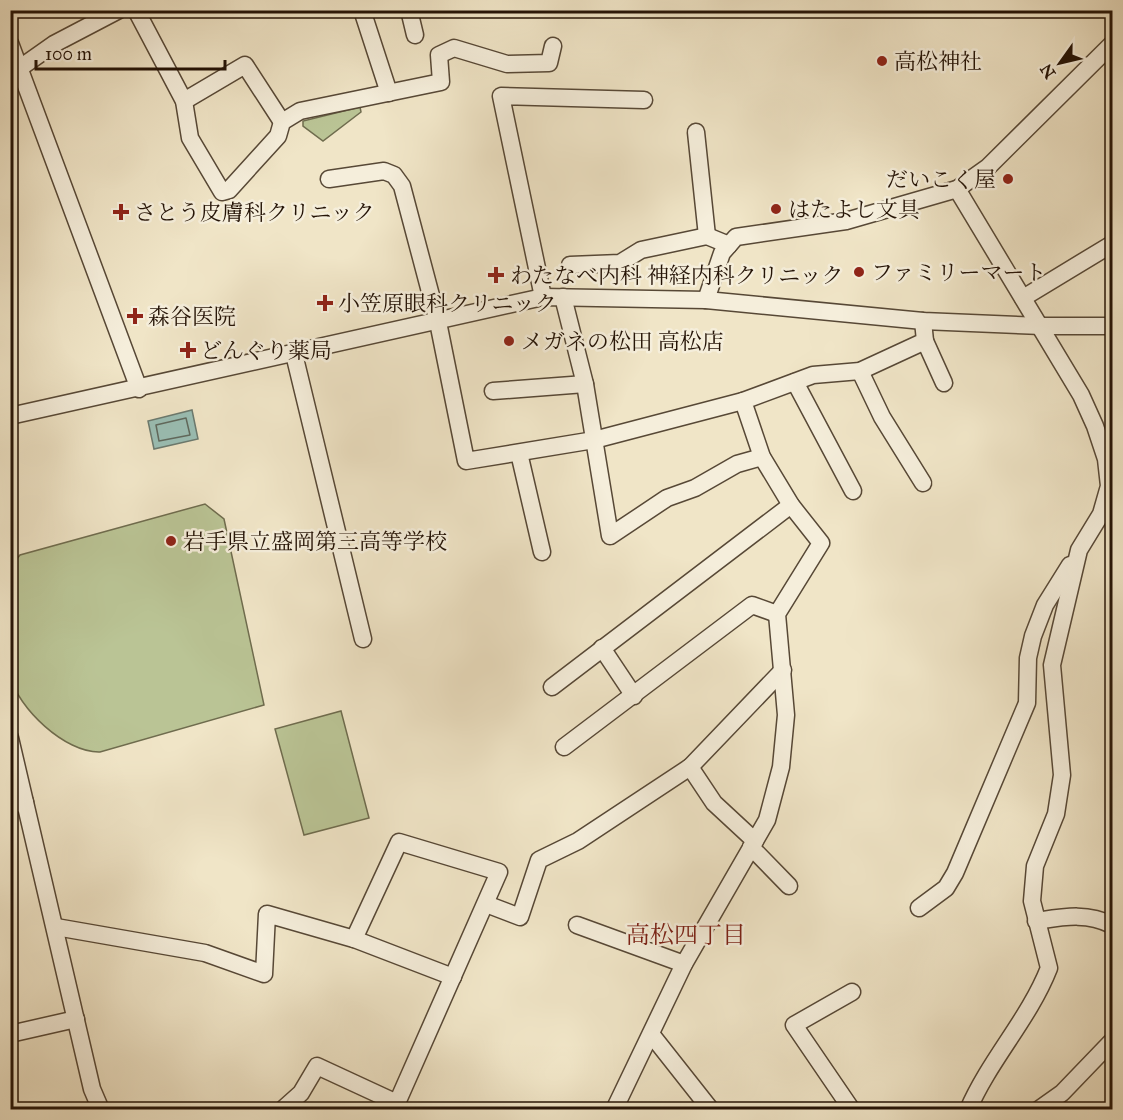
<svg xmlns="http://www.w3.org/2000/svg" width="1123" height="1120" font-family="'IM FELL Great Primer','Noto Serif JP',serif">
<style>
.green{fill:#bac495;stroke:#6f6c4e;stroke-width:1.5}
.water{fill:#9abfb5;stroke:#6b7a6f;stroke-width:1.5}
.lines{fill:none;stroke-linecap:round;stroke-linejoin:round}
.shore{stroke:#5f695e;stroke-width:1.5}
.minor-casing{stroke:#574836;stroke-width:19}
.minor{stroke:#f5eedb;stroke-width:16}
.poi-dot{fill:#8f2418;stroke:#f5eedb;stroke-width:2}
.labels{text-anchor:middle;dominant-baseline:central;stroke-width:5;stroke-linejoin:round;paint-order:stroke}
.poi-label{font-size:22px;fill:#241306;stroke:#f5eedb;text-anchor:start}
.neighbourhood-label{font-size:24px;fill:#7a1f14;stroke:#f5eedb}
</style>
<rect width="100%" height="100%" fill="#f0e5c7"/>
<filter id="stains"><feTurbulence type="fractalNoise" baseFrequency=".00333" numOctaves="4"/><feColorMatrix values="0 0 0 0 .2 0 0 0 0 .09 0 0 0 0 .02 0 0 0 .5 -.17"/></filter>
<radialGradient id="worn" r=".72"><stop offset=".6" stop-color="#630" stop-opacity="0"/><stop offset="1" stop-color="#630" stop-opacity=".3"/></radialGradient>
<g class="green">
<path d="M 360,107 L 361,112 L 323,141 L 303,126 L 303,121 Z"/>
<path d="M 205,504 L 224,519 L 264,705 L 100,752 C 65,753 18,708 10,676 L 11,566 L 20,555 Z"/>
<path d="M 341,711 L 369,818 L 304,835 L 275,729 Z"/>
</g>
<path class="water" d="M 192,410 L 198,439 L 154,449 L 148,421 Z"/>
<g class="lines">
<path class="shore" d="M 186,418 L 190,435 L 159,441 L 156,425 Z"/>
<g class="minor-casing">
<g id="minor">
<path d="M 136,10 L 184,101 L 190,138 L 222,192 L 229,190 L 278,136 L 282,122 L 300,111 L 441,82 L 439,55 L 454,48 L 507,64 L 549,63 L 553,46"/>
<path d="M 362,10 L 389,93"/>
<path d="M 409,10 L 415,35"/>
<path d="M 10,43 L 139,389"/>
<path d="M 10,75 L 54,44 L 119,10"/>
<path d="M 184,101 L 245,65 L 282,122"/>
<path d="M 696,132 L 707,236"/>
<path d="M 329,179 L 384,171 L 394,175 L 402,186 L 438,322 L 466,461 L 594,440 L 743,401"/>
<path d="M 957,189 L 1081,395 L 1095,426 L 1106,459 L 1109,486 L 1101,514 L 1079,550 L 1052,665 L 1062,775 L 1056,814 L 1035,866 L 1032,901 L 1049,968 C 1029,1019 990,1059 968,1110"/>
<path d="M 570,265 L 620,263 L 641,250 L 707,236 L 729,245"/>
<path d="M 543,297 L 501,96 L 644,100"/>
<path d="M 563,297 L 585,384 L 610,536 L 667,498 L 695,488 L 737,464 L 762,457"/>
<path d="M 1023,298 L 1112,244"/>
<path d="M 706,300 L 722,253 L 736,237 L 846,221 L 957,189 L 988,167 L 1112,44"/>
<path d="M 925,341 L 944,383"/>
<path d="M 294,354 L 363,639"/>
<path d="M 860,371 L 882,417 L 923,483"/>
<path d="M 795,382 L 853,491"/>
<path d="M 493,391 L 585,384"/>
<path d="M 10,416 L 543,297 L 706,300 L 923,321 L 1042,326 L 1112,326"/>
<path d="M 519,453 L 542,552"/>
<path d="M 602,648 L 634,696"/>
<path d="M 552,687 L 791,505"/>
<path d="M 10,738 L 92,1089 L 101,1110"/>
<path d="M 564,747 L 752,605 L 777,614"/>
<path d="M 690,767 L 714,803 L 755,841"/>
<path d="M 10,805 L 25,802"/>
<path d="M 751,847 L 789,886"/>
<path d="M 486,904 L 520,917 L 539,860 L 578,841 L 690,767 L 783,670"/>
<path d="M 919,908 L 946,888 L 955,873 L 1027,703 L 1028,658 L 1033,636 L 1045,605 L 1070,565"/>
<path d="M 1036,921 C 1063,917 1087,912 1112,925"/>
<path d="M 577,925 L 684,964"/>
<path d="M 56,927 L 205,953 L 264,974 L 267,914 L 354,939 L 399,842 L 499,872 L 397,1103 L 317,1066 L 301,1093 L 282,1110"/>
<path d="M 354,939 L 453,977"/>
<path d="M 852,992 L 794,1025 L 852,1110"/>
<path d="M 10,1034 L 76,1019"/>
<path d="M 651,1034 L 711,1110"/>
<path d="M 614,1110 L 684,964 L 767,820 L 781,767 L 786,715 L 777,614 L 821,543 L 791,505 L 762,457 L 743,401 L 813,375 L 860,371 L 925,341 L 923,321"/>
<path d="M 1038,1110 L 1062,1093 L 1112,1041"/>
</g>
</g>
<use href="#minor" class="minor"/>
</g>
<g class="poi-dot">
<circle cx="882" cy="61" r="6"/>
<circle cx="1008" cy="179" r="6"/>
<circle cx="776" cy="209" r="6"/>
<path d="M118 203h6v6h6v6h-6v6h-6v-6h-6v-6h6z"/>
<circle cx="859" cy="272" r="6"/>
<path d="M493 266h6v6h6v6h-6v6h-6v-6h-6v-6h6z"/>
<path d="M322 294h6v6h6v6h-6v6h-6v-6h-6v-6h6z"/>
<path d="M132 307h6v6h6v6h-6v6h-6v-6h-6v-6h6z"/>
<circle cx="509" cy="341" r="6"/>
<path d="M185 341h6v6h6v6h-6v6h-6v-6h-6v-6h6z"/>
<circle cx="171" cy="541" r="6"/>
</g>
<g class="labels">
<g class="poi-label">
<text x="894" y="61">高松神社</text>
<text x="996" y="179" text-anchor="end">だいこく屋</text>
<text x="788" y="209">はたよし文具</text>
<text x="134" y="212">さとう皮膚科クリニック</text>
<text x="871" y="272">ファミリーマート</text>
<text x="510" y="275">わたなべ内科 神経内科クリニック</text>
<text x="338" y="303">小笠原眼科クリニック</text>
<text x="148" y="316">森谷医院</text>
<text x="521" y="341">メガネの松田 高松店</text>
<text x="200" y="350">どんぐり薬局</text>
<text x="183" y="541">岩手県立盛岡第三高等学校</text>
</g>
<g class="neighbourhood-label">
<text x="686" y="935">高松四丁目</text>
</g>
</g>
<rect width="1123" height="1120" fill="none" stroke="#f0e5c7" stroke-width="36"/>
<rect x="12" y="12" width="1099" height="1096" fill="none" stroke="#241306" stroke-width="3"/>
<rect x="18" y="18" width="1087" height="1084" fill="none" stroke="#241306" stroke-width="1.5"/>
<g transform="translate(1060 63) rotate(236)" stroke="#f5eedb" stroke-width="4.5" paint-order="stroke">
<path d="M0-4.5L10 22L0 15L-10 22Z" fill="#241306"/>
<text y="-9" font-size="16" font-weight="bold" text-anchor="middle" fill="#241306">N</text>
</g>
<path d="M36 60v9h189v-9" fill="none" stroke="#241306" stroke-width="3"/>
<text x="45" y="60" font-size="18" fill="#241306" stroke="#f5eedb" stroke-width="4.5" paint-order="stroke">100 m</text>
<rect width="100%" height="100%" filter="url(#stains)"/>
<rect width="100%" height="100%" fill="url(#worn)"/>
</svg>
